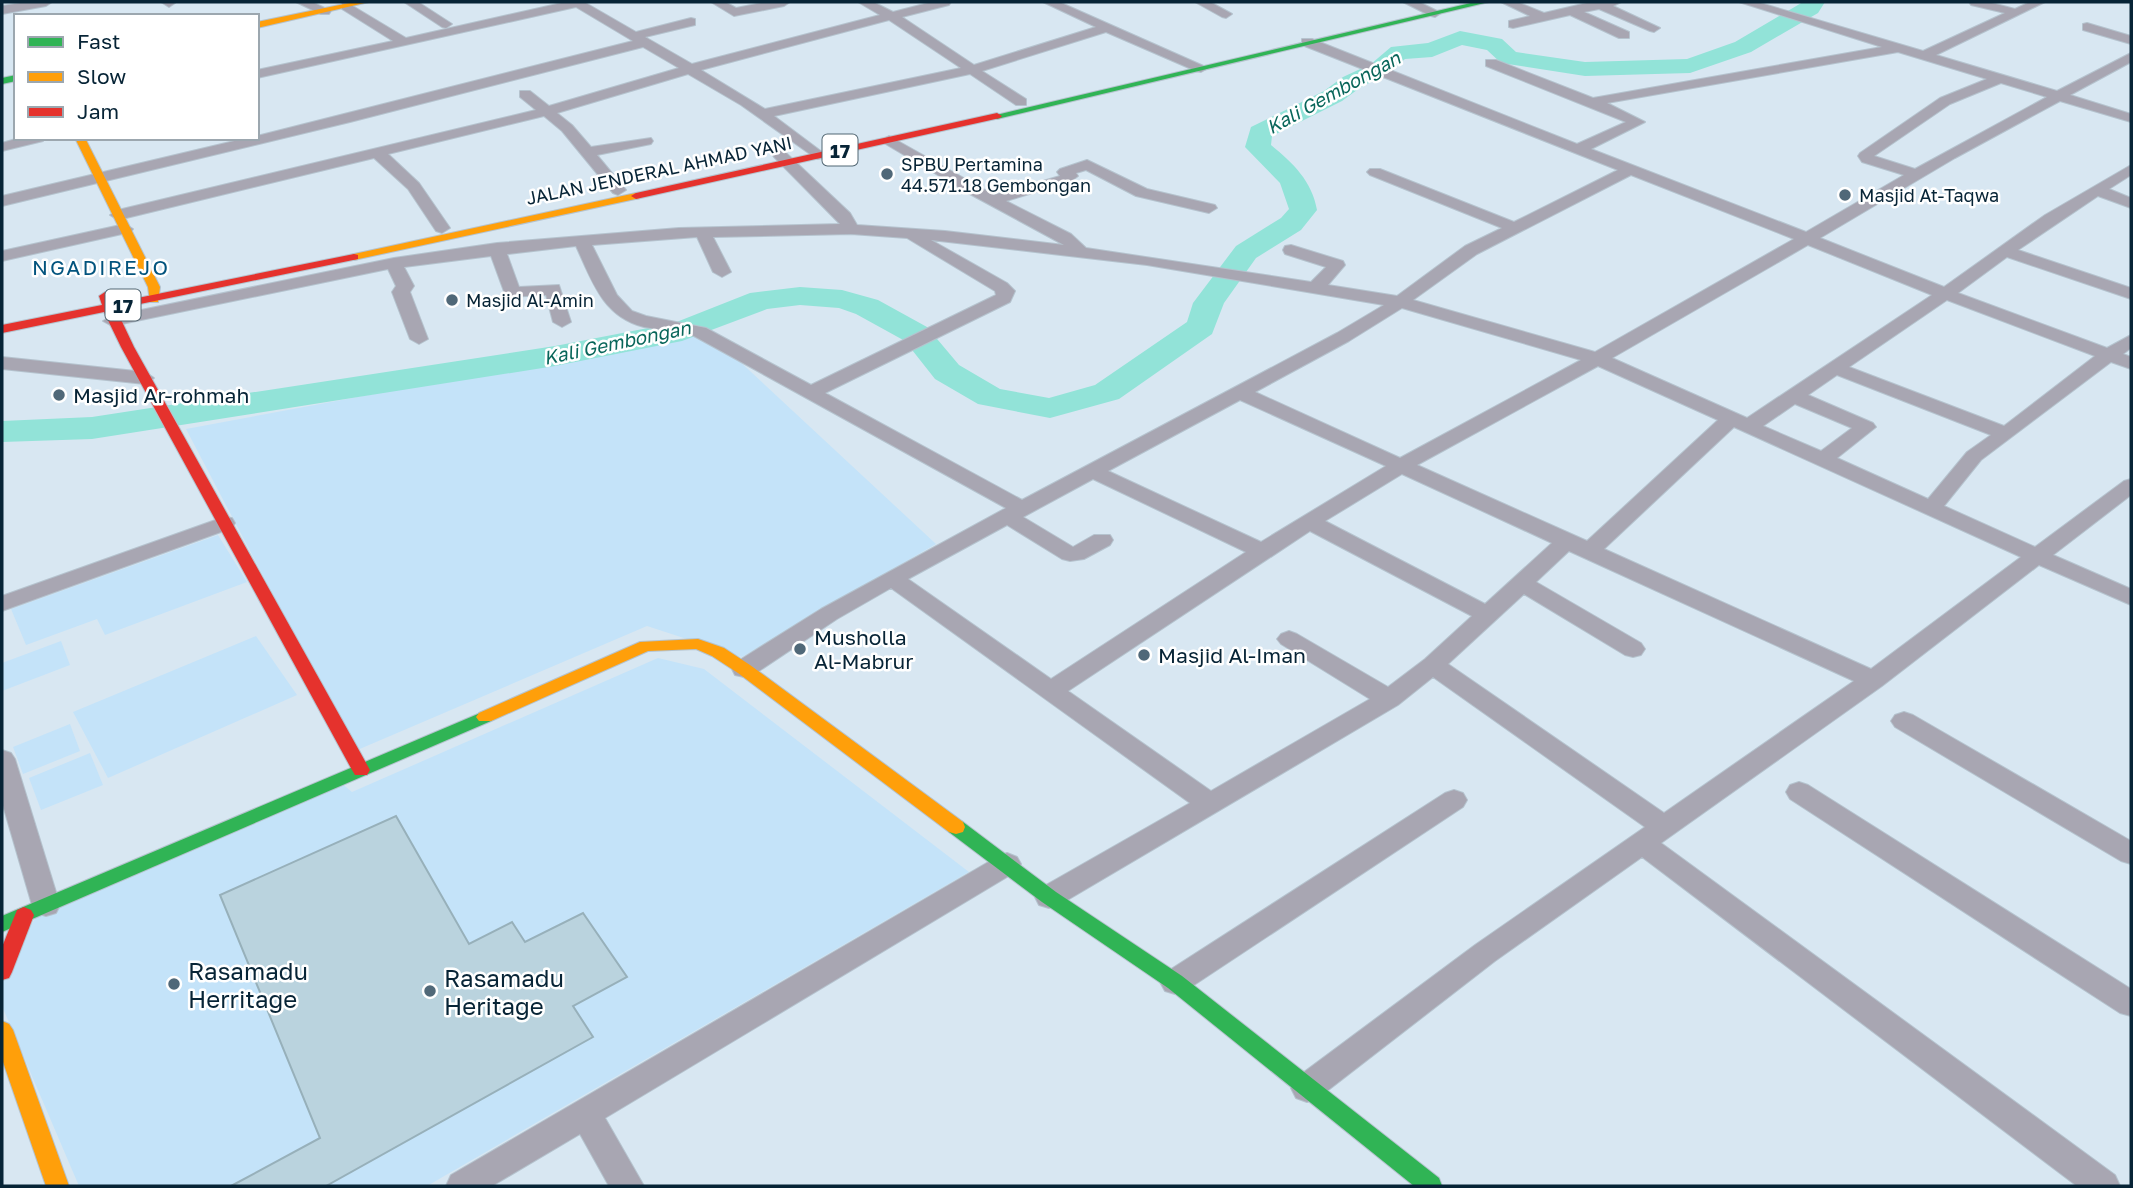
<svg xmlns="http://www.w3.org/2000/svg" width="2133" height="1188" font-family="'Golos Text',sans-serif">
<style>
.built{fill:#c4e3f9}
.lines{fill:none;stroke-linecap:round;stroke-linejoin:round}
.river{fill:#92e3d8;fill-rule:evenodd}
.building{fill:#bad3de;stroke:#97b0ba;stroke-width:2}
.street-casing{stroke:#b5c3ce;stroke-width:2}
.fast-casing{stroke:#b5c3ce;stroke-width:2}
.slow-casing{stroke:#b5c3ce;stroke-width:2}
.jam-casing{stroke:#b5c3ce;stroke-width:2}
.street{fill:#a8a6b2;fill-rule:evenodd}
.fast{fill:#30b455;fill-rule:evenodd}
.slow{fill:#ff9f0a;fill-rule:evenodd}
.jam{fill:#e5322d;fill-rule:evenodd}
.poi-dot{fill:#506878;stroke:#fff;stroke-width:2.5}
.labels{text-anchor:middle;dominant-baseline:central;stroke-width:5;stroke-linejoin:round;paint-order:stroke}
.far-poi-label{font-size:18px;fill:#072436;stroke:#fff;text-anchor:start}
.far-street-label{font-size:18px;fill:#072436;stroke:#fff}
.far-water-label{font-size:19px;font-style:italic;fill:#08665a;stroke:#fff}
.shield{fill:#fff;stroke:#516672;stroke-width:2}
.shield-label{font-size:19px;font-weight:bold;fill:#072436}
.far-quarter-label{font-size:21px;letter-spacing:2px;fill:#03547e;stroke:#fff}
.poi-label{font-size:21px;fill:#072436;stroke:#fff;text-anchor:start}
.near-poi-label{font-size:24px;fill:#072436;stroke:#fff;text-anchor:start}
</style>
<rect width="100%" height="100%" fill="#d8e7f2"/>
<g class="built">
<path d="M 708,332 L 936,544 L 742,657 L 647,626 L 355,751 L 186,429 Z"/>
<path d="M 218,535 L 247,582 L 105,635 L 97,619 L 26,645 L 11,609 Z"/>
<path d="M 256,636 L 297,695 L 108,778 L 73,712 Z"/>
<path d="M 61,641 L 70,665 L 2,691 L 2,663 Z"/>
<path d="M 658,658 L 704,669 L 969,872 L 427,1186 L 79,1186 L 2,1006 L 2,967 L 37,916 L 340,782 L 352,792 Z"/>
<path d="M 70,724 L 80,751 L 23,774 L 13,747 Z"/>
<path d="M 90,753 L 103,785 L 41,810 L 29,778 Z"/>
</g>
<g class="lines">
<path class="river" d="M 1803,2 L 1825,2 L 1818,13 L 1751,52 L 1690,73 L 1585,76 L 1501,63 L 1487,50 L 1462,45 L 1432,57 L 1405,59 L 1387,74 L 1361,87 L 1342,101 L 1272,136 L 1271,145 C 1293,163 1312,181 1317,210 L 1301,230 L 1256,258 L 1224,303 L 1212,334 L 1119,399 L 1050,418 L 978,404 L 935,379 L 905,341 L 856,314 L 839,308 L 800,305 L 767,309 L 682,341 L 555,366 L 92,439 L 2,442 L 2,421 L 92,417 L 555,346 L 674,323 L 750,293 L 800,287 L 842,290 L 878,300 L 927,327 L 959,365 L 1000,389 L 1049,398 L 1095,385 L 1187,322 L 1193,303 L 1236,246 L 1281,218 L 1289,209 L 1280,183 L 1245,147 L 1251,127 L 1324,91 L 1343,77 L 1371,64 L 1391,47 L 1428,43 L 1460,31 L 1502,39 L 1516,52 L 1585,62 L 1687,59 L 1735,42 Z"/>
</g>
<path class="building" d="M 396,816 L 469,944 L 512,922 L 525,942 L 583,913 L 627,977 L 573,1006 L 593,1037 L 326,1186 L 231,1186 L 320,1138 L 220,895 Z"/>
<g class="lines">
<g class="street-casing">
<g id="street">
<path d="M 27,2 L 52,2 L 46,6 L 2,14 L 2,6 Z"/>
<path d="M 161,2 L 174,2 L 175,3 L 169,7 Z"/>
<path d="M 296,2 L 312,2 L 331,11 L 329,14 L 321,14 Z"/>
<path d="M 346,2 L 406,38 L 566,2 L 584,2 L 636,32 L 691,18 L 695,19 L 695,25 L 645,37 L 692,64 L 880,15 L 858,2 L 873,2 L 893,12 L 932,2 L 951,2 L 949,5 L 902,17 L 974,65 L 1096,27 L 1043,2 L 1059,2 L 1208,68 L 1201,72 L 1196,71 L 1106,32 L 982,71 L 1026,99 L 1026,105 L 1016,105 L 970,74 L 774,116 L 822,152 L 824,155 L 822,158 L 817,159 L 741,105 L 688,74 L 557,113 L 572,125 L 591,147 L 651,138 L 653,141 L 651,144 L 597,155 L 626,190 L 618,195 L 613,193 L 562,131 L 544,116 L 388,154 L 419,183 L 450,228 L 442,233 L 436,231 L 408,189 L 374,158 L 118,220 L 110,215 L 118,210 L 536,110 L 520,97 L 520,91 L 530,91 L 549,106 L 679,68 L 643,47 L 350,122 L 2,206 L 2,196 L 247,138 L 257,138 L 257,136 L 633,41 L 576,7 L 257,78 L 257,70 L 393,41 L 342,9 L 342,3 ZM 889,20 L 961,68 L 765,109 L 701,70 Z"/>
<path d="M 404,2 L 418,2 L 452,24 L 446,28 L 442,27 Z"/>
<path d="M 711,2 L 725,2 L 736,8 L 767,2 L 790,2 L 784,6 L 734,16 Z"/>
<path d="M 1195,2 L 1210,2 L 1232,14 L 1226,18 L 1222,17 Z"/>
<path d="M 1403,2 L 1419,2 L 1441,13 L 1435,17 L 1431,16 Z"/>
<path d="M 1501,2 L 1517,2 L 1544,13 L 1591,2 L 1621,2 L 1613,6 L 1660,28 L 1654,32 L 1650,31 L 1599,9 L 1584,12 L 1629,32 L 1629,38 L 1619,38 L 1570,15 L 1513,28 L 1509,27 L 1509,21 L 1530,16 Z"/>
<path d="M 1739,2 L 1757,2 L 1923,51 L 2005,13 L 1971,5 L 1969,2 L 1988,2 L 2015,9 L 2030,2 L 2045,2 L 1936,55 L 2057,91 L 2131,53 L 2131,62 L 2070,95 L 2131,114 L 2131,122 L 2060,101 L 1955,158 L 1820,238 L 1944,287 L 2045,215 L 2131,165 L 2131,175 L 2109,189 L 2131,198 L 2131,208 L 2098,196 L 2018,250 L 2131,288 L 2131,299 L 2007,257 L 1958,293 L 2107,348 L 2131,335 L 2131,348 L 2123,354 L 2131,357 L 2131,369 L 2111,362 L 1981,460 L 1944,506 L 2035,547 L 2124,481 L 2131,479 L 2131,495 L 2053,555 L 2131,589 L 2131,605 L 2039,565 L 1882,686 L 1661,843 L 2115,1175 L 2120,1186 L 2077,1186 L 1642,857 L 1495,961 L 1318,1098 L 1307,1102 L 1296,1098 L 1291,1088 L 1296,1078 L 1475,945 L 1645,827 L 1433,677 L 1398,705 L 1059,905 L 1049,908 L 1039,905 L 1035,897 L 1039,889 L 1190,803 L 891,588 L 837,619 L 753,675 L 744,677 L 735,675 L 732,669 L 735,663 L 821,609 L 1006,508 L 694,336 C 678,331 661,330 644,327 C 603,317 592,281 576,246 L 507,254 L 519,287 L 559,285 L 571,322 L 562,327 L 553,322 L 546,295 L 506,297 L 491,256 L 404,267 L 414,286 L 410,292 L 428,339 L 419,344 L 410,339 L 392,292 L 396,286 L 388,269 L 112,326 L 103,321 L 112,316 L 394,258 L 497,243 L 679,228 L 840,224 L 774,157 L 772,154 L 774,151 L 784,151 L 850,213 L 857,225 L 945,231 L 1064,245 L 968,193 L 884,143 L 882,140 L 889,136 L 994,195 L 1060,176 L 1057,172 L 1060,169 L 1087,160 L 1147,189 L 1215,205 L 1217,208 L 1209,213 L 1136,196 L 1086,170 L 1076,173 L 1078,176 L 1070,182 L 1006,201 L 1071,234 L 1086,248 L 1311,282 L 1326,267 L 1285,254 L 1283,250 L 1285,246 L 1291,245 L 1343,261 L 1345,265 L 1328,285 L 1397,296 L 1465,246 L 1502,228 L 1370,175 L 1367,172 L 1370,169 L 1380,169 L 1514,222 L 1618,170 L 1302,45 L 1302,39 L 1312,39 L 1577,144 L 1626,122 L 1486,66 L 1486,60 L 1496,60 L 1593,98 L 1882,47 ZM 1898,52 L 1987,79 L 1940,98 L 1860,153 L 1858,156 L 1862,162 L 1904,175 L 1806,232 L 1591,149 L 1645,122 L 1607,103 ZM 2001,83 L 2047,97 L 1915,169 L 1874,156 L 1950,104 ZM 1631,175 L 1794,239 L 1595,352 L 1413,300 L 1477,254 ZM 851,234 L 907,238 L 995,291 L 996,295 L 811,385 L 706,328 L 646,316 L 632,311 L 617,295 L 592,245 L 697,237 L 713,272 L 722,277 L 731,272 L 713,237 ZM 931,240 L 1147,265 L 1384,305 L 1337,333 L 1022,500 L 825,393 L 1010,302 L 1015,291 L 1007,283 ZM 1808,245 L 1932,295 L 1747,418 L 1612,358 ZM 1947,300 L 2095,356 L 2004,426 L 1849,367 ZM 1402,308 L 1581,360 L 1400,458 L 1255,392 L 1349,341 ZM 1598,366 L 1718,420 L 1587,541 L 1417,465 ZM 1837,375 L 1991,435 L 1967,452 L 1928,499 L 1837,458 L 1876,427 L 1873,423 L 1808,395 ZM 1240,400 L 1386,466 L 1261,542 L 1108,471 ZM 1795,404 L 1852,428 L 1821,451 L 1763,426 ZM 1734,427 L 2021,557 L 1871,669 L 1604,549 ZM 1402,474 L 1552,543 L 1485,604 L 1325,521 ZM 1093,479 L 1246,552 L 1051,679 L 908,579 L 1007,525 L 1062,559 L 1070,561 L 1084,559 L 1110,545 L 1113,540 L 1110,535 L 1094,535 L 1073,547 L 1023,517 ZM 1310,531 L 1472,616 L 1425,659 L 1388,687 L 1297,634 L 1289,631 L 1281,634 L 1277,639 L 1281,644 L 1370,699 L 1211,791 L 1068,691 ZM 1569,551 L 1854,681 L 1664,813 L 1448,664 L 1524,594 L 1625,655 L 1633,657 L 1641,655 L 1645,649 L 1641,643 L 1536,582 Z"/>
<path d="M 2087,23 L 2131,36 L 2131,44 L 2083,30 L 2083,24 Z"/>
<path d="M 19,138 L 45,138 L 43,141 L 2,151 L 2,143 Z"/>
<path d="M 125,224 L 133,229 L 131,232 L 2,261 L 2,251 Z"/>
<path d="M 2,357 L 145,372 L 154,378 L 145,384 L 2,369 Z"/>
<path d="M 224,517 L 232,518 L 235,523 L 232,528 L 2,611 L 2,596 Z"/>
<path d="M 1904,712 L 1913,715 L 2131,841 L 2131,864 L 2121,861 L 1895,727 L 1891,721 L 1895,715 Z"/>
<path d="M 2,750 L 11,753 L 15,759 L 60,905 L 56,913 L 46,916 L 36,913 L 32,905 L 2,802 Z"/>
<path d="M 1799,782 L 1808,785 L 2131,989 L 2131,1016 L 2120,1013 L 1790,799 L 1786,792 L 1790,785 Z"/>
<path d="M 1454,790 L 1463,793 L 1467,800 L 1463,807 L 1185,991 L 1175,994 L 1165,991 L 1160,982 L 1165,973 L 1445,793 Z"/>
<path d="M 1007,853 L 1017,857 L 1021,864 L 1017,871 L 605,1118 L 644,1186 L 609,1186 L 580,1134 L 492,1186 L 446,1186 L 451,1175 L 997,857 Z"/>
</g>
</g>
<g class="fast-casing">
<g id="fast">
<path d="M 1475,2 L 1489,2 L 997,119 L 992,116 Z"/>
<path d="M 16,75 L 16,81 L 2,84 L 2,78 Z"/>
<path d="M 485,711 L 491,713 L 494,717 L 491,721 L 2,932 L 2,916 Z"/>
<path d="M 956,820 L 963,822 L 1056,892 L 1182,976 L 1439,1178 L 1442,1186 L 1414,1186 L 1168,988 L 1042,902 L 949,832 L 947,827 L 949,822 Z"/>
</g>
</g>
<g class="slow-casing">
<g id="slow">
<path d="M 354,2 L 369,2 L 257,28 L 257,22 Z"/>
<path d="M 75,138 L 85,138 L 160,287 L 158,302 L 150,302 L 148,287 Z"/>
<path d="M 636,193 L 641,196 L 640,198 L 354,260 L 348,257 L 354,254 Z"/>
<path d="M 698,639 L 724,648 L 750,665 L 963,822 L 965,827 L 963,832 L 956,834 L 949,832 L 738,673 L 712,656 L 696,649 L 648,651 L 491,721 L 479,721 L 476,717 L 479,713 L 640,642 Z"/>
<path d="M 2,1021 L 9,1024 L 13,1030 L 69,1186 L 46,1186 L 2,1059 Z"/>
</g>
</g>
<g class="jam-casing">
<g id="jam">
<path d="M 997,113 L 1002,116 L 1000,118 L 636,199 L 631,196 L 636,193 Z"/>
<path d="M 354,254 L 358,255 L 358,259 L 116,309 L 134,347 L 370,770 L 367,775 L 355,775 L 352,770 L 121,347 L 104,312 L 2,333 L 2,325 L 102,305 L 99,296 L 105,292 L 109,293 L 113,303 Z"/>
<path d="M 24,907 L 31,910 L 34,915 L 12,972 L 9,978 L 2,980 L 2,947 L 17,910 Z"/>
</g>
</g>
<use href="#street" class="street"/>
<use href="#fast" class="fast"/>
<use href="#slow" class="slow"/>
<use href="#jam" class="jam"/>
</g>
<g class="poi-dot">
<circle cx="887" cy="174" r="7"/>
<circle cx="1845" cy="195" r="7"/>
<circle cx="452" cy="300" r="7"/>
<circle cx="59" cy="395" r="7"/>
<circle cx="800" cy="649" r="7"/>
<circle cx="1144" cy="655" r="7"/>
<circle cx="174" cy="984" r="7"/>
<circle cx="430" cy="991" r="7"/>
</g>
<g class="labels">
<g class="far-poi-label">
<text x="901" y="164">SPBU Pertamina<tspan x="901" dy="21">44.571.18 Gembongan</tspan></text>
<text x="1859" y="195">Masjid At-Taqwa</text>
<text x="466" y="300">Masjid Al-Amin</text>
</g>
<g class="far-street-label">
<text transform="translate(659 170) rotate(-12)">JALAN JENDERAL AHMAD YANI</text>
</g>
<g class="far-water-label">
<text transform="translate(1333 92) rotate(-29)">Kali Gembongan</text>
<text transform="translate(617 342) rotate(-12)">Kali Gembongan</text>
</g>
<g class="shield">
<rect x="822.5" y="134.5" width="35" height="31" rx="5"/>
<rect x="105.5" y="289.5" width="35" height="31" rx="5"/>
</g>
<g class="shield-label">
<text x="840" y="150">17</text>
<text x="123" y="305">17</text>
</g>
<g class="far-quarter-label">
<text x="101" y="267">NGADIREJO</text>
</g>
<g class="poi-label">
<text x="73" y="395">Masjid Ar-rohmah</text>
<text x="814" y="637">Musholla<tspan x="814" dy="24">Al-Mabrur</tspan></text>
<text x="1158" y="655">Masjid Al-Iman</text>
</g>
<g class="near-poi-label">
<text x="188" y="970">Rasamadu<tspan x="188" dy="28">Herritage</tspan></text>
<text x="444" y="977">Rasamadu<tspan x="444" dy="28">Heritage</tspan></text>
</g>
</g>
<rect width="2133" height="1188" fill="none" stroke="#072436" stroke-width="7"/>
<rect x="14" y="14" width="245" height="126" fill="#ffffff" stroke="#9ca7af" stroke-width="2"/>
<rect x="28" y="37" width="35" height="10" fill="#30b455" stroke="#9ca7af" stroke-width="2"/>
<text x="77" y="49" font-size="21" fill="#072436">Fast</text>
<rect x="28" y="72" width="35" height="10" fill="#ff9f0a" stroke="#9ca7af" stroke-width="2"/>
<text x="77" y="84" font-size="21" fill="#072436">Slow</text>
<rect x="28" y="107" width="35" height="10" fill="#e5322d" stroke="#9ca7af" stroke-width="2"/>
<text x="77" y="119" font-size="21" fill="#072436">Jam</text>
</svg>
